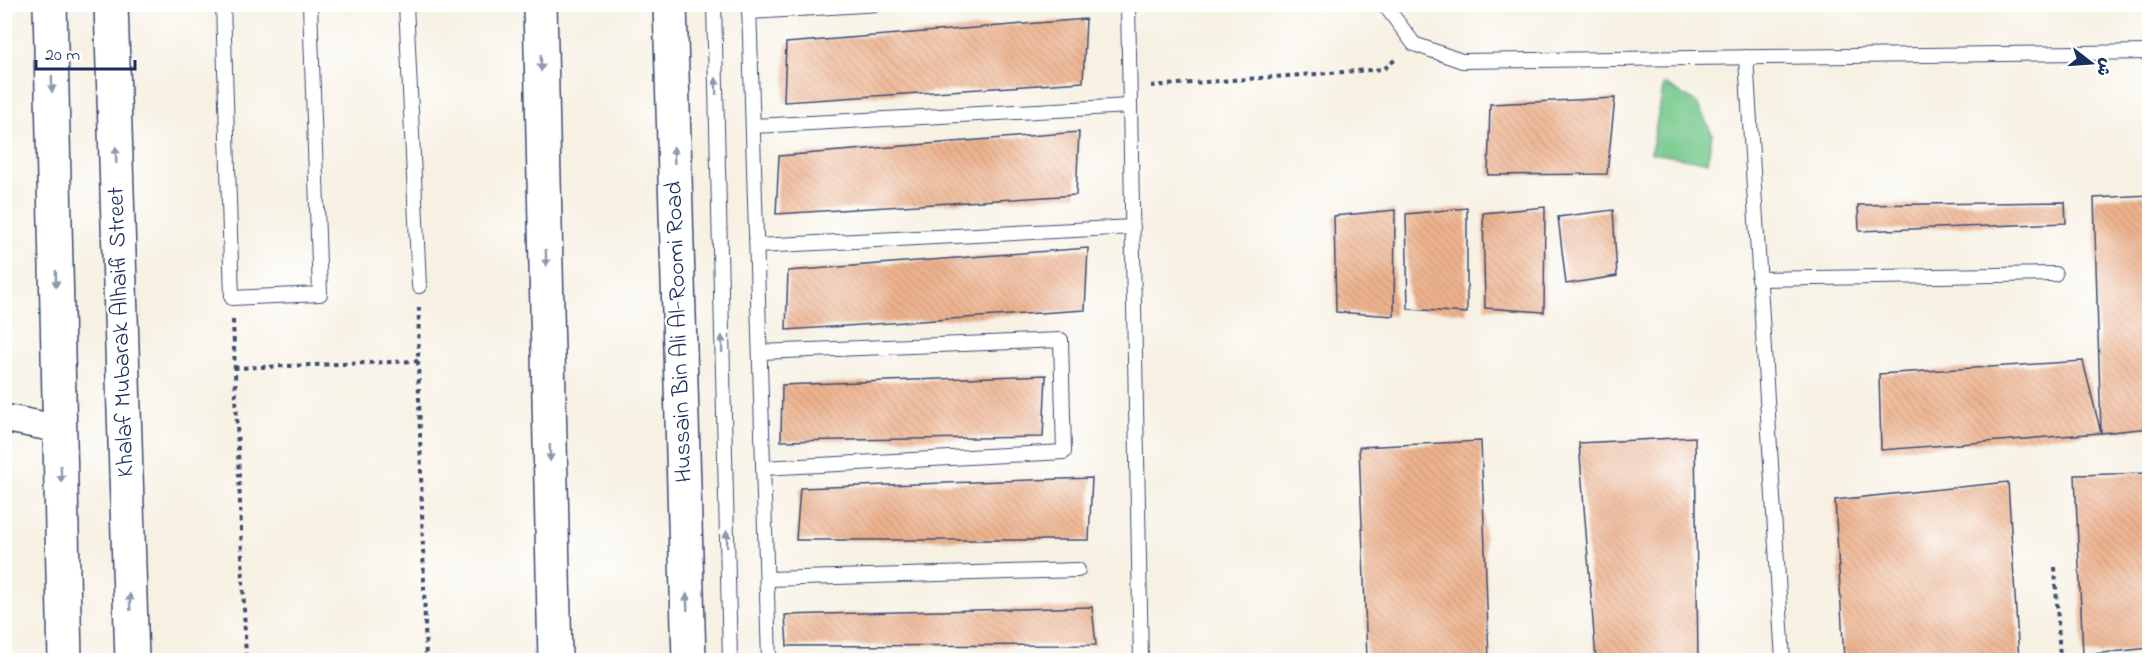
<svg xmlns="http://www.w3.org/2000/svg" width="2154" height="665" font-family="'Indie Flower','Playpen Sans Arabic',sans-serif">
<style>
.green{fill:#76c98c;stroke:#487c75;stroke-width:1.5}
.building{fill:url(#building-back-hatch)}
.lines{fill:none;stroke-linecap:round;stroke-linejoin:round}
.service-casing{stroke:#3c4c72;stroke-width:16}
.minor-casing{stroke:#3c4c72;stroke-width:30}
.tertiary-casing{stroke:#3c4c72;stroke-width:36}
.trunk-casing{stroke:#3c4c72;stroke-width:36}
.path{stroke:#3c4c72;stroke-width:4;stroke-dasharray:4.5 4.5;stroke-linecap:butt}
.service{stroke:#fff;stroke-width:14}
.minor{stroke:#fff;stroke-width:27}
.tertiary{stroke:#fff;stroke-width:33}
.trunk{stroke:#fff;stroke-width:33}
.oneway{fill:#8d97ae}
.labels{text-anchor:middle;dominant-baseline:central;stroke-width:4.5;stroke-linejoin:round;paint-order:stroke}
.street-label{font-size:24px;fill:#1b2f5e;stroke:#fff}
</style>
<defs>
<pattern id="building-back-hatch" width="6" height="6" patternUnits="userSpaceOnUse" patternTransform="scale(1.5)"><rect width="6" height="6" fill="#edb28d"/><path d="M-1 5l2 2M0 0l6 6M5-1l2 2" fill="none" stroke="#cb997c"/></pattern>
</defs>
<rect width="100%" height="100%" fill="#fff"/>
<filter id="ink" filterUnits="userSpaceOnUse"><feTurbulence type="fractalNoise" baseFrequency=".0167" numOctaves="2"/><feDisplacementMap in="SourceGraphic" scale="12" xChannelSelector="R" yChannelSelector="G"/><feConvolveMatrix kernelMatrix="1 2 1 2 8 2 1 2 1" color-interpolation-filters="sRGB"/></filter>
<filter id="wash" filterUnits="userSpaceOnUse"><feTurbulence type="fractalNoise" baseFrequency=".008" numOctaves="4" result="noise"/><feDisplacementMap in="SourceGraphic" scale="24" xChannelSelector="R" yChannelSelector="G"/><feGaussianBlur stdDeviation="1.35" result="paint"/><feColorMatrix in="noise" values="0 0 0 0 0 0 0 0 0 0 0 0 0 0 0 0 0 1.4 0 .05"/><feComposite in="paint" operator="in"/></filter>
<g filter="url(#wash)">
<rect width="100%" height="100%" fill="#f7f1e3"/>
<path class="green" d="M 1664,84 L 1697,103 L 1712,134 L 1707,162 L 1651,153 Z"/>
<g id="blocks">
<g class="building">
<path d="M 1462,4 L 1561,4 L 1561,6 L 1463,10 Z"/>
<path d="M 1086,19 L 1083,82 L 784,102 L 786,43 Z"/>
<path d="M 1615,98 L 1607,174 L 1488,175 L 1490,104 Z"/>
<path d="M 1079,132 L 1076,195 L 776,214 L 779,156 Z"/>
<path d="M 2150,195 L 2150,428 L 2101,433 L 1881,450 L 1879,374 L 2083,361 L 2101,433 L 2094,198 Z"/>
<path d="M 2065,202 L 2066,223 L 1859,231 L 1858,205 Z"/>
<path d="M 1545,207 L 1544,312 L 1485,308 L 1483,213 Z"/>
<path d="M 1467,208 L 1467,313 L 1408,309 L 1406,214 Z"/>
<path d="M 1395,210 L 1394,316 L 1336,312 L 1334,216 Z"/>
<path d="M 1613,210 L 1617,276 L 1566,284 L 1558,217 Z"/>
<path d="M 1088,248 L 1085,310 L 786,330 L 788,271 Z"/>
<path d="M 1046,375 L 1043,437 L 781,441 L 782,385 Z"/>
<path d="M 1695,437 L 1698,660 L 1596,660 L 1579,443 Z"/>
<path d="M 1481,441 L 1489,660 L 1367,660 L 1359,447 Z"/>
<path d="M 2150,473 L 2150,648 L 2083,655 L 2075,475 Z"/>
<path d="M 1092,478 L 1089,540 L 796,540 L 800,488 Z"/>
<path d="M 2008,482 L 2019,660 L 1844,660 L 1835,500 Z"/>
<path d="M 1092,607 L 1096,645 L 787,646 L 785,615 Z"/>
</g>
</g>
</g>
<g filter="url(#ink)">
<use href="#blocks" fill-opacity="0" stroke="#3c4c72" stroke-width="1.5"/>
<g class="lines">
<g class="service-casing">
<g id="service">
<path d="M 223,4 L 232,298 L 320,294 L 310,4"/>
<path d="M 406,4 L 419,286"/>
<path d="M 714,4 L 730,660"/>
<path d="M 749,4 L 769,660"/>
<path d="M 1128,4 L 1141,660"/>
<path d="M 1384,4 L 1414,44 L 1462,61 L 2150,52"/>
<path d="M 749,12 L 879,4"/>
<path d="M 1746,57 L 1783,660"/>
<path d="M 753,126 L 1130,106"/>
<path d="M 757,246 L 1133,227"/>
<path d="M 1758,279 L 2055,274"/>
<path d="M 760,352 L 1061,340 L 1064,452 L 763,468"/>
<path d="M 767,579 L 1078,570"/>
</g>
</g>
<g class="minor-casing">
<path id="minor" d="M 4,418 L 60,429"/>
</g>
<g class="tertiary-casing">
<g id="tertiary">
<path d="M 50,4 L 65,660"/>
<path d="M 111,4 L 132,660"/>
</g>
</g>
<g class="trunk-casing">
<g id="trunk">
<path d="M 540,4 L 555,660"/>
<path d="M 670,4 L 689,660"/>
</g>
</g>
<g class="path">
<path d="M 1151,86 L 1384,69 L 1397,58"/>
<path d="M 419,307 L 418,361 L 426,660"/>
<path d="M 233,320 L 246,660"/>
<path d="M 234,368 L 418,361"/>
<path d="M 2055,567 L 2060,660"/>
</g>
<use href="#service" class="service"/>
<use href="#minor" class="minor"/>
<use href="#tertiary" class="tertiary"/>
<use href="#trunk" class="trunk"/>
</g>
<defs><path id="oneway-solid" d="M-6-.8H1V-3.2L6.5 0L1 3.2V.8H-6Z" transform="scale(1.5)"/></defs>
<g class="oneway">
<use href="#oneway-solid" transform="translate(541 63) rotate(89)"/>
<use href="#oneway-solid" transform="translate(52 84) rotate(89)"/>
<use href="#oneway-solid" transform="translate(716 86) rotate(-91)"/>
<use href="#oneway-solid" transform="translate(116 155) rotate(-92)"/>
<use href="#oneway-solid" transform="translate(674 155) rotate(-92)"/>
<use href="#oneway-solid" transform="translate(546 258) rotate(89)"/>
<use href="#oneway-solid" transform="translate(56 279) rotate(89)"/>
<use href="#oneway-solid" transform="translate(722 344) rotate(-91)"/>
<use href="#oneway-solid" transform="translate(550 453) rotate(89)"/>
<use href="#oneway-solid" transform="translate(61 474) rotate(89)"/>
<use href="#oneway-solid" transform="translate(727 539) rotate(-91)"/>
<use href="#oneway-solid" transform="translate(130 602) rotate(-92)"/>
<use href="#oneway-solid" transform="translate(687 602) rotate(-92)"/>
</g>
</g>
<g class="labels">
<g class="street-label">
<text transform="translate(122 332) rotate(-92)">Khalaf Mubarak Alhaifi Street</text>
<text transform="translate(680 332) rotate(-92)">Hussain Bin Ali Al-Roomi Road</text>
</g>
</g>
<rect width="2154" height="665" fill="none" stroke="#fff" stroke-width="24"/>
<g transform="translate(2091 63) rotate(107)" stroke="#ffffff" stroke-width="4.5" paint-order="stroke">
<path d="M0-4.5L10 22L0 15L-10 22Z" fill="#1b2f5e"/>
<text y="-9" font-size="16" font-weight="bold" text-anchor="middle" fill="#1b2f5e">ش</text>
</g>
<path d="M36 60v9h99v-9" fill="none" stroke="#1b2f5e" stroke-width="3"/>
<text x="45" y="60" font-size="18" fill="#1b2f5e" stroke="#ffffff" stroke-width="4.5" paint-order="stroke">20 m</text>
</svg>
